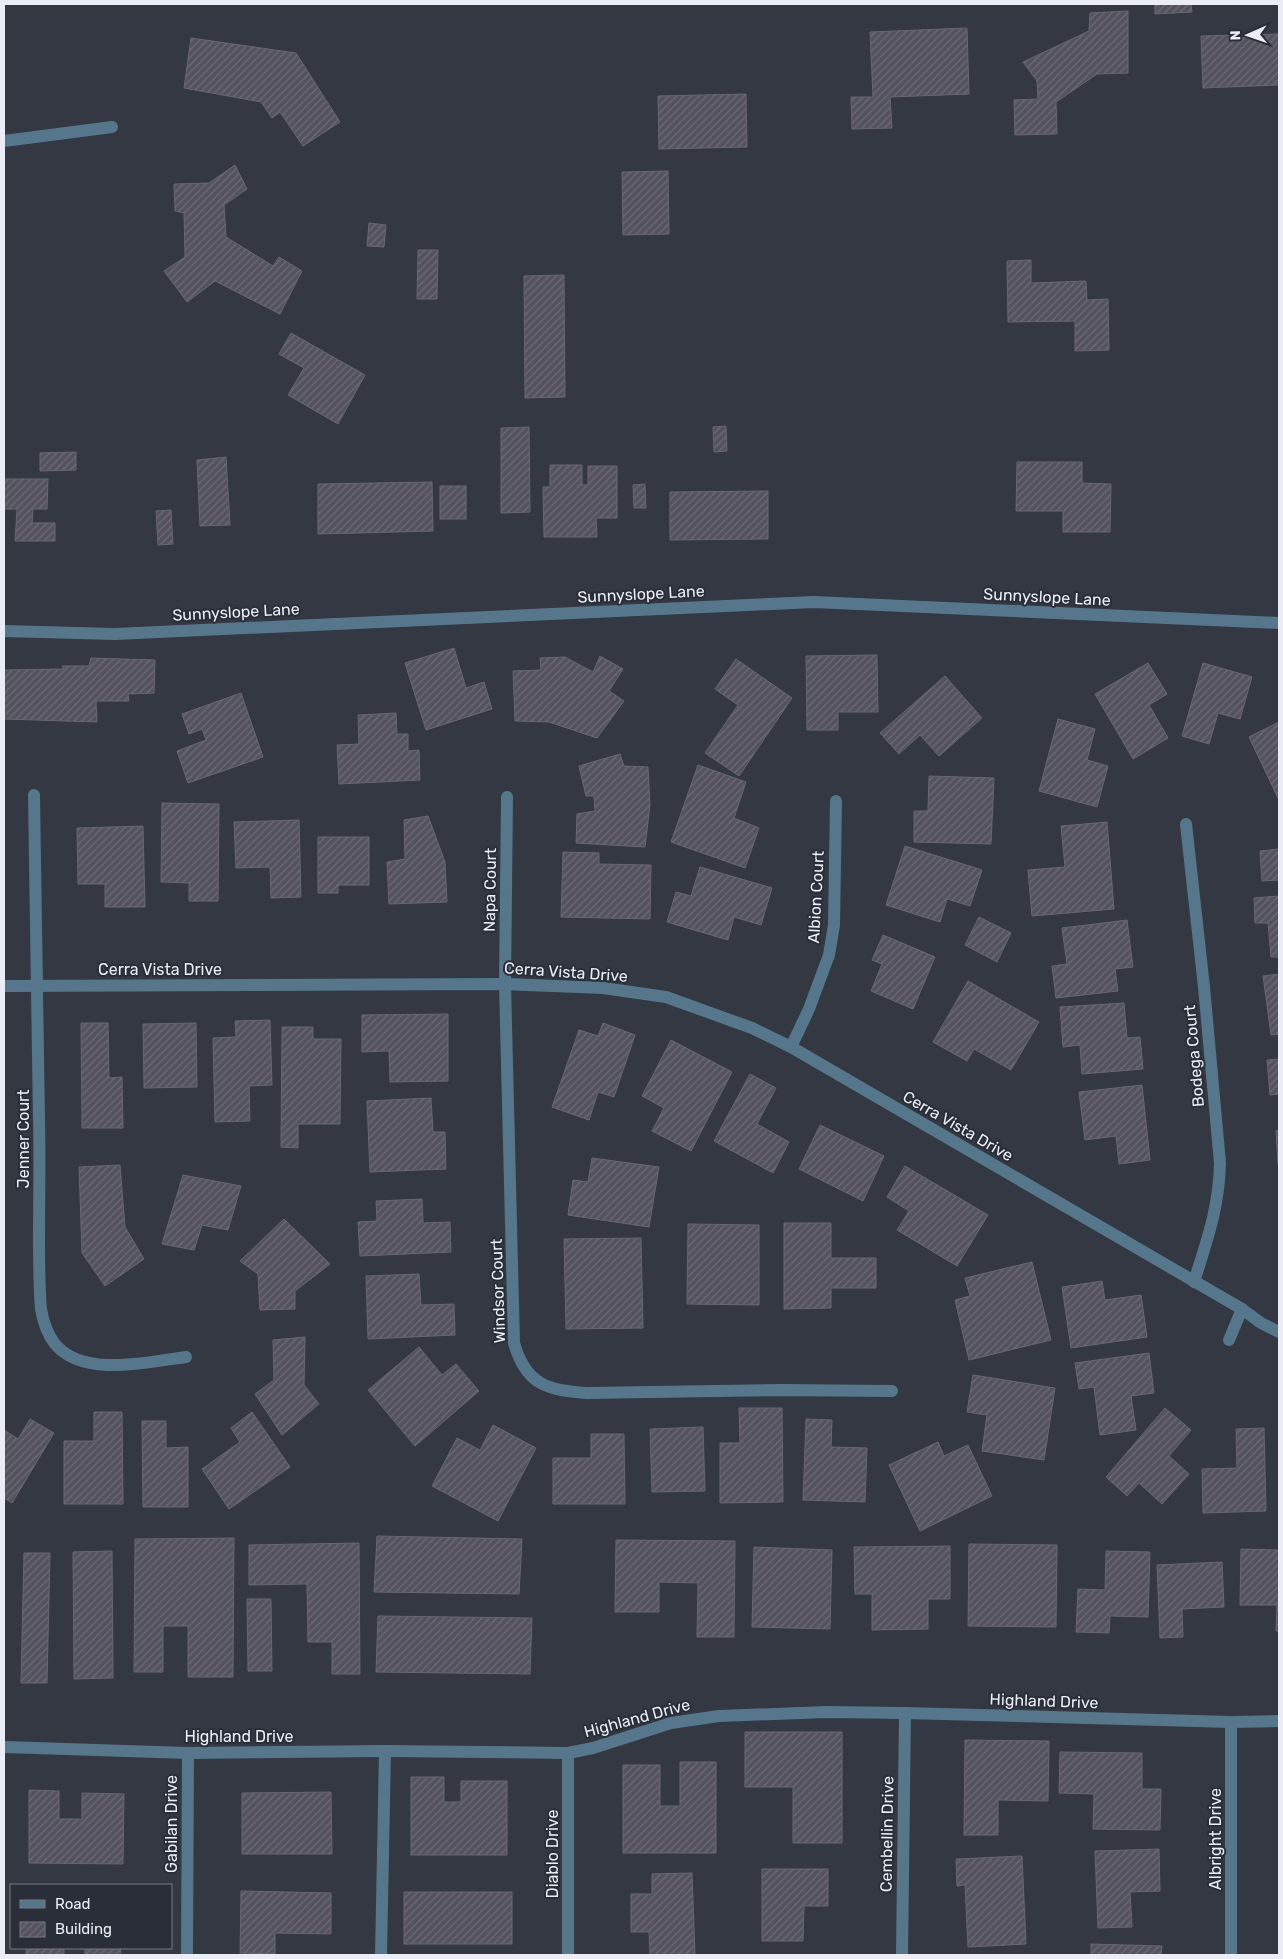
<svg xmlns="http://www.w3.org/2000/svg" width="1283" height="1959" font-family="Rubik,sans-serif">
<style>
.building{fill:url(#building-hatch);stroke:#696674}
.lines{fill:none;stroke-linecap:round;stroke-linejoin:round}
.minor{stroke:#56778b;stroke-width:12}
.labels{text-anchor:middle;dominant-baseline:central;stroke-width:4;stroke-linejoin:round;paint-order:stroke}
.street-label{font-size:16px;fill:#eaedf5;stroke:#292e38}
</style>
<defs>
<pattern id="building-hatch" width="6" height="6" patternUnits="userSpaceOnUse" patternTransform="scale(1.25)"><rect width="6" height="6" fill="#54525f"/><path d="M-1 1l2-2M0 6l6-6M5 7l2-2" fill="none" stroke="#6d6b77"/></pattern>
</defs>
<rect width="100%" height="100%" fill="#333843"/>
<g class="building">
<path d="M 1155,4 L 1191,4 L 1192,12 L 1155,14 Z"/>
<path d="M 1128,11 L 1128,73 L 1097,74 L 1056,102 L 1057,134 L 1015,135 L 1014,100 L 1038,99 L 1037,81 L 1023,62 L 1089,31 L 1090,13 Z"/>
<path d="M 967,28 L 969,94 L 890,97 L 892,128 L 852,129 L 851,97 L 873,97 L 870,32 Z"/>
<path d="M 1279,34 L 1279,85 L 1203,88 L 1201,36 Z"/>
<path d="M 191,38 L 296,53 L 340,122 L 303,146 L 280,112 L 272,118 L 261,102 L 184,88 Z"/>
<path d="M 746,94 L 747,147 L 659,149 L 658,96 Z"/>
<path d="M 235,165 L 247,189 L 224,205 L 226,237 L 273,266 L 279,257 L 302,271 L 280,314 L 215,281 L 187,302 L 164,271 L 185,257 L 184,213 L 175,211 L 174,184 L 209,183 Z"/>
<path d="M 668,171 L 669,234 L 623,235 L 622,172 Z"/>
<path d="M 369,223 L 386,225 L 384,247 L 367,246 Z"/>
<path d="M 418,250 L 438,250 L 437,299 L 417,299 Z"/>
<path d="M 1031,260 L 1031,283 L 1086,281 L 1087,300 L 1108,299 L 1109,350 L 1075,351 L 1075,321 L 1008,322 L 1007,261 Z"/>
<path d="M 564,275 L 565,397 L 525,398 L 524,276 Z"/>
<path d="M 291,333 L 365,375 L 338,424 L 288,395 L 304,368 L 279,354 Z"/>
<path d="M 726,426 L 727,451 L 714,452 L 713,427 Z"/>
<path d="M 529,427 L 530,512 L 501,513 L 501,428 Z"/>
<path d="M 76,452 L 76,470 L 40,471 L 40,453 Z"/>
<path d="M 226,457 L 230,525 L 200,526 L 197,460 Z"/>
<path d="M 1017,462 L 1082,462 L 1082,483 L 1111,484 L 1110,532 L 1063,532 L 1063,511 L 1016,511 Z"/>
<path d="M 550,465 L 582,465 L 582,485 L 588,485 L 588,466 L 617,466 L 617,518 L 596,518 L 597,537 L 544,537 L 543,487 L 550,487 Z"/>
<path d="M 4,479 L 48,479 L 47,509 L 33,509 L 32,523 L 55,523 L 55,541 L 15,541 L 17,509 L 4,509 Z"/>
<path d="M 432,482 L 433,531 L 318,534 L 318,484 Z"/>
<path d="M 645,484 L 646,508 L 634,508 L 633,485 Z"/>
<rect x="440" y="486" width="26" height="33"/>
<path d="M 768,491 L 768,539 L 670,540 L 670,492 Z"/>
<path d="M 171,510 L 173,544 L 158,545 L 156,511 Z"/>
<path d="M 454,648 L 466,688 L 484,682 L 492,709 L 426,730 L 405,663 Z"/>
<path d="M 877,655 L 878,712 L 838,712 L 838,730 L 807,730 L 806,656 Z"/>
<path d="M 600,656 L 623,669 L 609,691 L 624,701 L 597,738 L 549,722 L 515,721 L 513,671 L 541,670 L 540,658 L 565,657 L 593,672 Z"/>
<path d="M 91,658 L 155,660 L 154,693 L 128,694 L 129,701 L 96,701 L 97,722 L 4,719 L 4,670 L 64,669 L 62,666 L 89,666 Z"/>
<path d="M 736,659 L 792,698 L 739,776 L 705,753 L 738,705 L 715,689 Z"/>
<path d="M 1148,663 L 1167,694 L 1149,705 L 1168,738 L 1133,759 L 1095,694 Z"/>
<path d="M 1203,663 L 1252,677 L 1240,719 L 1218,713 L 1209,744 L 1182,736 Z"/>
<path d="M 945,676 L 982,718 L 939,756 L 920,735 L 899,754 L 880,733 Z"/>
<path d="M 241,693 L 263,757 L 188,783 L 177,751 L 206,740 L 202,729 L 189,734 L 182,714 Z"/>
<path d="M 396,713 L 397,734 L 408,734 L 408,751 L 419,750 L 420,780 L 339,784 L 337,745 L 359,744 L 358,715 Z"/>
<path d="M 1058,719 L 1095,729 L 1087,760 L 1108,766 L 1097,807 L 1039,791 Z"/>
<path d="M 1279,722 L 1279,800 L 1249,737 Z"/>
<path d="M 620,754 L 624,766 L 648,767 L 650,805 L 645,847 L 576,843 L 577,814 L 595,811 L 594,796 L 586,796 L 579,766 Z"/>
<path d="M 698,765 L 746,782 L 734,818 L 759,828 L 745,868 L 671,842 Z"/>
<path d="M 929,776 L 994,778 L 991,844 L 914,842 L 914,811 L 928,811 Z"/>
<path d="M 162,803 L 219,804 L 218,901 L 189,901 L 189,883 L 161,882 Z"/>
<path d="M 428,816 L 445,862 L 447,902 L 389,904 L 387,862 L 405,859 L 404,820 Z"/>
<path d="M 299,820 L 301,897 L 271,898 L 270,867 L 236,868 L 234,822 Z"/>
<path d="M 1107,822 L 1114,909 L 1032,916 L 1028,870 L 1065,867 L 1061,826 Z"/>
<path d="M 143,826 L 145,907 L 105,907 L 105,884 L 78,884 L 77,828 Z"/>
<path d="M 318,837 L 369,837 L 369,885 L 338,885 L 338,893 L 318,893 Z"/>
<path d="M 905,846 L 982,870 L 970,906 L 947,899 L 940,922 L 886,905 Z"/>
<path d="M 1279,849 L 1279,880 L 1262,881 L 1260,851 Z"/>
<path d="M 563,852 L 599,853 L 599,864 L 651,865 L 650,919 L 561,917 Z"/>
<path d="M 700,867 L 772,888 L 761,925 L 734,917 L 728,940 L 667,922 L 676,892 L 691,896 Z"/>
<path d="M 1279,896 L 1279,957 L 1271,957 L 1268,923 L 1255,923 L 1254,898 Z"/>
<path d="M 979,917 L 1011,933 L 997,962 L 965,945 Z"/>
<path d="M 1127,920 L 1133,967 L 1115,969 L 1118,991 L 1056,998 L 1052,966 L 1067,964 L 1062,928 Z"/>
<path d="M 883,935 L 935,957 L 913,1009 L 871,991 L 882,964 L 872,960 Z"/>
<path d="M 1279,974 L 1279,1034 L 1271,1035 L 1263,976 Z"/>
<path d="M 968,981 L 1039,1022 L 1011,1070 L 974,1049 L 967,1061 L 933,1042 Z"/>
<path d="M 1124,1003 L 1127,1038 L 1140,1037 L 1143,1069 L 1082,1074 L 1080,1045 L 1063,1047 L 1060,1007 Z"/>
<path d="M 448,1014 L 448,1081 L 390,1082 L 389,1051 L 362,1052 L 362,1015 Z"/>
<path d="M 270,1020 L 272,1085 L 249,1086 L 250,1121 L 215,1122 L 213,1038 L 236,1037 L 235,1021 Z"/>
<path d="M 81,1023 L 108,1023 L 109,1078 L 122,1077 L 123,1128 L 82,1128 Z"/>
<path d="M 196,1023 L 197,1087 L 144,1088 L 143,1024 Z"/>
<path d="M 603,1023 L 635,1035 L 614,1097 L 598,1092 L 589,1120 L 552,1107 L 579,1030 L 598,1036 Z"/>
<path d="M 282,1027 L 313,1027 L 313,1039 L 341,1039 L 340,1124 L 298,1124 L 298,1148 L 281,1147 Z"/>
<path d="M 671,1040 L 732,1072 L 691,1151 L 652,1131 L 664,1108 L 642,1096 Z"/>
<path d="M 1279,1059 L 1279,1094 L 1270,1095 L 1267,1060 Z"/>
<path d="M 750,1074 L 776,1088 L 757,1124 L 789,1142 L 773,1173 L 714,1141 Z"/>
<path d="M 1142,1085 L 1150,1160 L 1119,1164 L 1116,1136 L 1085,1140 L 1079,1092 Z"/>
<path d="M 431,1098 L 433,1132 L 445,1132 L 446,1169 L 370,1172 L 367,1101 Z"/>
<path d="M 820,1125 L 884,1156 L 863,1201 L 799,1169 Z"/>
<path d="M 1279,1130 L 1279,1164 L 1278,1164 L 1276,1131 Z"/>
<path d="M 592,1158 L 659,1167 L 649,1227 L 568,1215 L 573,1180 L 588,1182 Z"/>
<path d="M 120,1165 L 125,1227 L 144,1259 L 105,1286 L 82,1253 L 79,1167 Z"/>
<path d="M 905,1166 L 988,1215 L 957,1266 L 897,1230 L 909,1211 L 887,1197 Z"/>
<path d="M 183,1175 L 241,1186 L 228,1230 L 202,1225 L 194,1250 L 162,1244 Z"/>
<path d="M 422,1199 L 423,1223 L 450,1222 L 451,1252 L 360,1256 L 358,1222 L 377,1221 L 376,1201 Z"/>
<path d="M 284,1219 L 330,1264 L 295,1291 L 295,1309 L 260,1310 L 258,1274 L 240,1261 Z"/>
<path d="M 784,1223 L 831,1223 L 831,1258 L 876,1258 L 876,1288 L 831,1288 L 831,1308 L 784,1309 Z"/>
<path d="M 688,1224 L 759,1225 L 759,1305 L 687,1304 Z"/>
<path d="M 641,1238 L 643,1328 L 566,1329 L 564,1239 Z"/>
<path d="M 1032,1262 L 1051,1340 L 969,1360 L 955,1300 L 970,1296 L 965,1278 Z"/>
<path d="M 419,1274 L 421,1305 L 454,1304 L 455,1335 L 368,1339 L 366,1276 Z"/>
<path d="M 1102,1281 L 1105,1300 L 1141,1295 L 1147,1337 L 1071,1348 L 1062,1287 Z"/>
<path d="M 305,1337 L 304,1385 L 319,1404 L 282,1435 L 255,1394 L 274,1380 L 273,1340 Z"/>
<path d="M 419,1347 L 442,1375 L 456,1364 L 479,1391 L 415,1446 L 368,1390 Z"/>
<path d="M 1149,1353 L 1154,1393 L 1131,1396 L 1136,1430 L 1100,1435 L 1094,1387 L 1079,1389 L 1075,1363 Z"/>
<path d="M 973,1375 L 1055,1388 L 1044,1460 L 982,1451 L 987,1415 L 967,1412 Z"/>
<path d="M 739,1408 L 782,1408 L 783,1502 L 720,1503 L 720,1443 L 740,1443 Z"/>
<path d="M 1165,1408 L 1191,1430 L 1169,1456 L 1189,1474 L 1162,1504 L 1139,1483 L 1127,1496 L 1106,1477 Z"/>
<path d="M 94,1412 L 122,1412 L 123,1504 L 64,1504 L 64,1441 L 94,1441 Z"/>
<path d="M 252,1412 L 290,1467 L 229,1509 L 202,1469 L 240,1442 L 231,1428 Z"/>
<path d="M 30,1419 L 54,1433 L 12,1503 L 4,1498 L 4,1430 L 18,1439 Z"/>
<path d="M 806,1419 L 832,1420 L 831,1447 L 867,1448 L 865,1502 L 803,1500 Z"/>
<path d="M 142,1421 L 166,1421 L 166,1448 L 188,1447 L 188,1507 L 143,1507 Z"/>
<path d="M 493,1425 L 536,1448 L 498,1521 L 432,1486 L 457,1438 L 480,1450 Z"/>
<path d="M 703,1427 L 705,1491 L 652,1492 L 650,1429 Z"/>
<path d="M 1264,1428 L 1266,1511 L 1203,1513 L 1202,1469 L 1237,1468 L 1236,1429 Z"/>
<path d="M 591,1434 L 624,1434 L 625,1504 L 553,1504 L 553,1458 L 591,1458 Z"/>
<path d="M 938,1442 L 944,1456 L 968,1445 L 992,1496 L 920,1531 L 889,1465 Z"/>
<path d="M 377,1536 L 522,1539 L 519,1594 L 374,1592 Z"/>
<path d="M 234,1538 L 233,1677 L 188,1677 L 188,1626 L 163,1626 L 163,1672 L 134,1672 L 135,1539 Z"/>
<path d="M 616,1540 L 735,1541 L 734,1637 L 697,1637 L 698,1583 L 659,1582 L 659,1612 L 615,1612 Z"/>
<path d="M 359,1543 L 360,1674 L 332,1674 L 332,1642 L 308,1642 L 307,1584 L 249,1585 L 249,1545 Z"/>
<path d="M 969,1544 L 1057,1545 L 1056,1627 L 968,1626 Z"/>
<path d="M 950,1546 L 950,1599 L 928,1599 L 928,1629 L 872,1630 L 872,1594 L 855,1594 L 854,1547 Z"/>
<path d="M 754,1547 L 832,1550 L 830,1629 L 752,1627 Z"/>
<path d="M 1241,1549 L 1279,1550 L 1279,1631 L 1276,1631 L 1277,1605 L 1240,1605 Z"/>
<path d="M 112,1551 L 113,1678 L 74,1679 L 73,1552 Z"/>
<path d="M 1106,1551 L 1150,1552 L 1148,1617 L 1110,1616 L 1109,1633 L 1076,1632 L 1078,1589 L 1105,1590 Z"/>
<path d="M 24,1553 L 50,1553 L 47,1683 L 21,1683 Z"/>
<path d="M 1222,1562 L 1224,1607 L 1182,1609 L 1183,1637 L 1160,1638 L 1157,1565 Z"/>
<path d="M 247,1599 L 271,1599 L 272,1671 L 248,1671 Z"/>
<path d="M 378,1616 L 532,1618 L 530,1674 L 376,1672 Z"/>
<path d="M 745,1732 L 842,1732 L 842,1843 L 793,1843 L 793,1787 L 745,1787 Z"/>
<path d="M 965,1740 L 1049,1741 L 1048,1801 L 998,1800 L 998,1835 L 964,1835 Z"/>
<path d="M 1060,1752 L 1142,1753 L 1142,1789 L 1161,1789 L 1160,1830 L 1093,1829 L 1094,1794 L 1059,1793 Z"/>
<path d="M 680,1762 L 716,1762 L 716,1853 L 623,1853 L 623,1765 L 660,1765 L 660,1806 L 680,1806 Z"/>
<path d="M 411,1777 L 444,1777 L 444,1802 L 461,1802 L 461,1781 L 507,1781 L 507,1855 L 411,1855 Z"/>
<path d="M 29,1790 L 59,1791 L 59,1819 L 82,1819 L 82,1793 L 124,1794 L 123,1864 L 29,1863 Z"/>
<path d="M 331,1792 L 332,1854 L 242,1854 L 242,1793 Z"/>
<path d="M 1159,1849 L 1160,1891 L 1130,1892 L 1132,1927 L 1098,1928 L 1095,1851 Z"/>
<path d="M 1022,1856 L 1026,1944 L 968,1947 L 965,1885 L 957,1886 L 956,1859 Z"/>
<path d="M 762,1869 L 828,1869 L 828,1906 L 804,1906 L 803,1941 L 762,1941 Z"/>
<path d="M 692,1873 L 695,1955 L 650,1955 L 649,1932 L 631,1932 L 631,1894 L 652,1894 L 652,1874 Z"/>
<path d="M 241,1891 L 331,1893 L 331,1934 L 275,1933 L 275,1954 L 240,1953 Z"/>
<rect x="404" y="1892" width="108" height="52"/>
<path d="M 1091,1944 L 1162,1946 L 1161,1955 L 1091,1955 Z"/>
<path d="M 26,1948 L 64,1948 L 64,1954 L 26,1955 Z"/>
<path d="M 85,1948 L 120,1948 L 121,1955 L 85,1955 Z"/>
</g>
<g class="lines">
<g class="minor">
<path d="M 4,141 L 112,127"/>
<path d="M 4,631 L 115,634 L 814,602 L 1279,623"/>
<path d="M 34,795 C 35,904 38,1012 39,1120 C 40,1159 39,1199 39,1238 C 39,1261 39,1286 41,1309 C 43,1321 48,1335 55,1344 C 83,1378 148,1362 186,1357"/>
<path d="M 507,797 L 505,984 L 514,1343 C 526,1385 547,1390 587,1393 L 781,1390 L 892,1391"/>
<path d="M 1186,824 L 1204,987 L 1220,1163 C 1219,1208 1207,1240 1194,1282"/>
<path d="M 4,986 L 505,984 L 603,988 L 666,997 L 752,1028 L 791,1047 L 1242,1309 L 1261,1323 L 1279,1332"/>
<path d="M 791,1047 L 809,1009 L 829,955 L 834,925 L 836,801"/>
<path d="M 1229,1340 L 1242,1309"/>
<path d="M 1231,1722 L 1231,1955"/>
<path d="M 4,1747 L 188,1753 L 385,1751 L 568,1753 L 593,1748 L 671,1723 L 719,1716 L 826,1712 L 905,1713 L 1231,1722 L 1279,1721"/>
<path d="M 187,1955 L 188,1753"/>
<path d="M 381,1955 L 385,1751"/>
<path d="M 568,1955 L 568,1753"/>
<path d="M 902,1955 L 905,1713"/>
</g>
</g>
<g class="labels">
<g class="street-label">
<text transform="translate(641 594) rotate(-3)">Sunnyslope Lane</text>
<text transform="translate(1047 597) rotate(3)">Sunnyslope Lane</text>
<text transform="translate(236 612) rotate(-3)">Sunnyslope Lane</text>
<text transform="translate(490 890) rotate(-89)">Napa Court</text>
<text transform="translate(816 897) rotate(-87)">Albion Court</text>
<text x="160" y="969">Cerra Vista Drive</text>
<text transform="translate(566 972) rotate(4)">Cerra Vista Drive</text>
<text transform="translate(1194 1056) rotate(-95)">Bodega Court</text>
<text transform="translate(958 1126) rotate(30)">Cerra Vista Drive</text>
<text transform="translate(23 1139) rotate(-90)">Jenner Court</text>
<text transform="translate(498 1291) rotate(-92)">Windsor Court</text>
<text transform="translate(1044 1701) rotate(2)">Highland Drive</text>
<text transform="translate(637 1718) rotate(-15)">Highland Drive</text>
<text x="239" y="1736">Highland Drive</text>
<text transform="translate(171 1824) rotate(-90)">Gabilan Drive</text>
<text transform="translate(887 1834) rotate(-89)">Cembellin Drive</text>
<text transform="translate(1215 1839) rotate(-90)">Albright Drive</text>
<text transform="translate(552 1854) rotate(-90)">Diablo Drive</text>
</g>
</g>
<rect width="1283" height="1959" fill="none" stroke="#eaedf5" stroke-width="10"/>
<rect x="10" y="1884" width="162" height="65" fill="#292e38" stroke="#767a84"/>
<rect x="20" y="1900" width="25" height="8" fill="#56778b" stroke="#767a84"/>
<text x="55" y="1909" font-size="15" fill="#eaedf5">Road</text>
<rect x="20" y="1922" width="25" height="15" fill="url(#building-hatch)" stroke="#767a84"/>
<text x="55" y="1934" font-size="15" fill="#eaedf5">Building</text>
<g transform="translate(1248 35) rotate(268)" stroke="#292e38" stroke-width="4" paint-order="stroke">
<path d="M0-4L9 19L0 12L-9 19Z" fill="#eaedf5"/>
<text y="-8" font-size="14" font-weight="bold" text-anchor="middle" fill="#eaedf5">N</text>
</g>
</svg>
